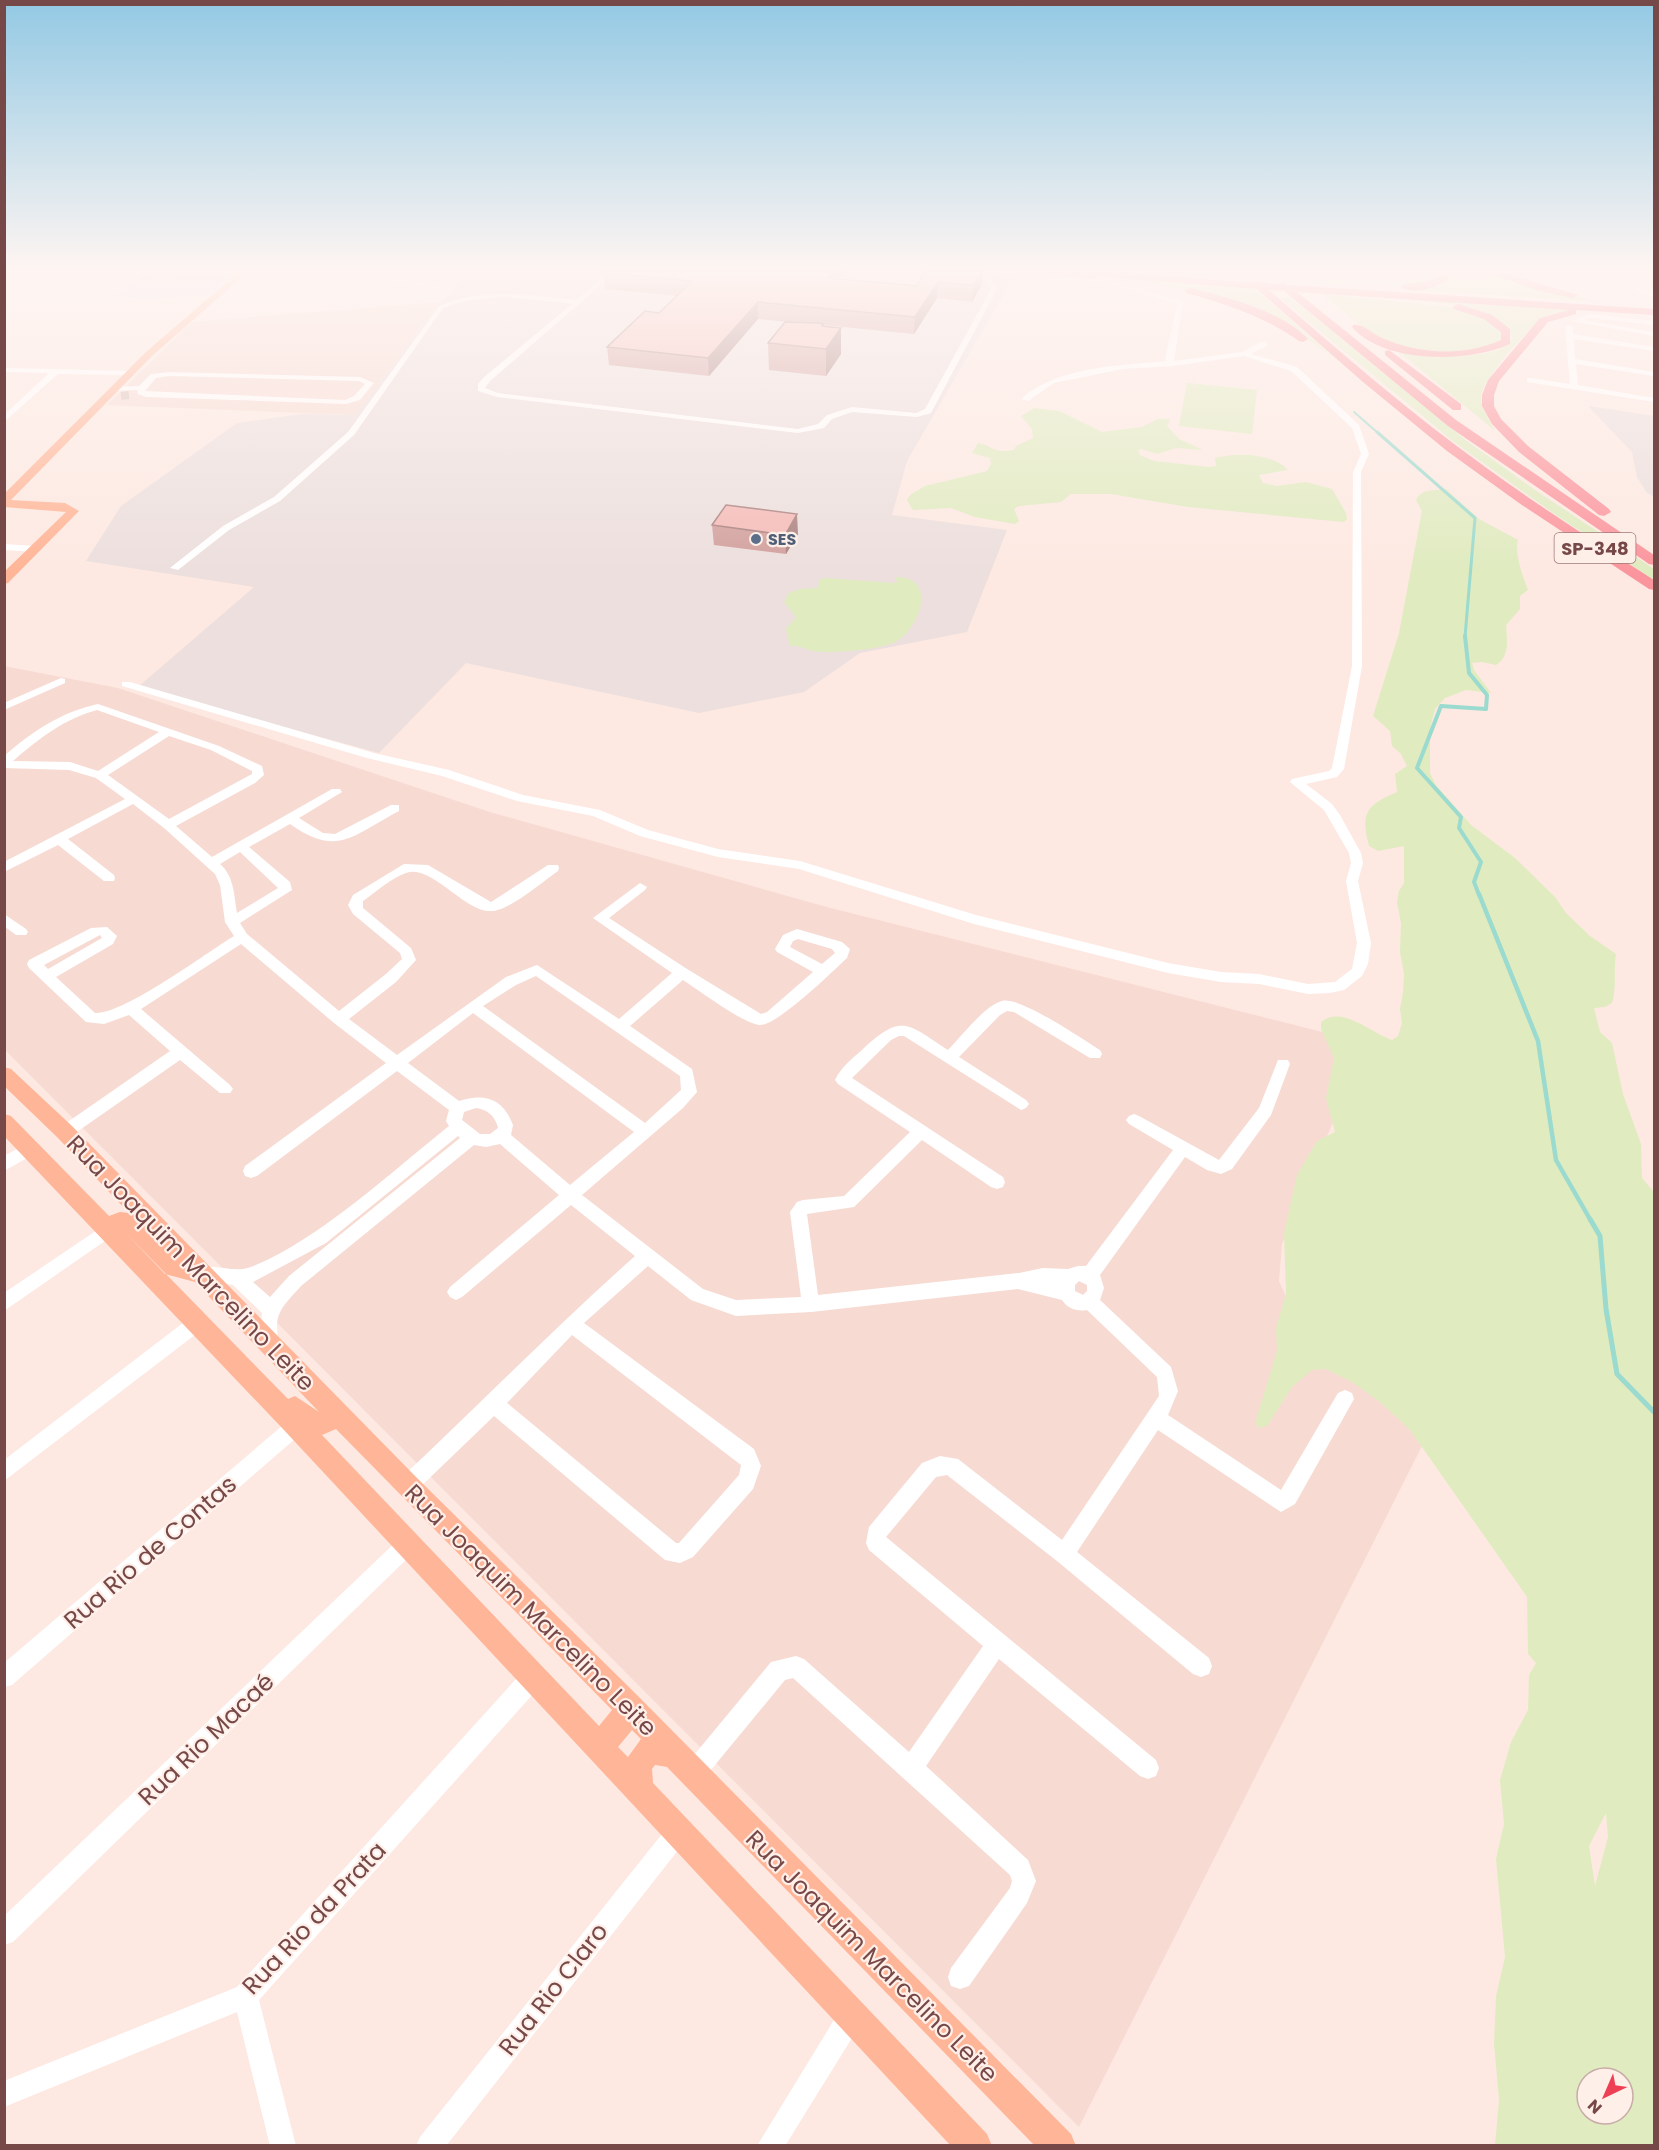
<svg xmlns="http://www.w3.org/2000/svg" width="1659" height="2150" font-family="Poppins,sans-serif">
<style>
.residential{fill:#f7dbd3}
.industrial{fill:#ecdfdd}
.education{fill:#e6def9}
.green{fill:#e0ebc0;fill-rule:evenodd}
.lines{fill:none;stroke-linecap:round;stroke-linejoin:round}
.stream-far4{stroke:#9bdace;stroke-width:2}
.stream-far3{stroke:#9bdace;stroke-width:3}
.stream-far2{stroke:#9bdace;stroke-width:4}
.stream-far1{stroke:#9bdace;stroke-width:4.5}
.stream{stroke:#9bdace;stroke-width:5}
.minor-tunnel{stroke:#dbc1bb;stroke-width:8;stroke-dasharray:8 4;stroke-linecap:butt}
.minor{fill:#fff;fill-rule:evenodd}
.major{fill:#ffb597;fill-rule:evenodd}
.highway{fill:#fb959d;fill-rule:evenodd}
.wall{fill:#d2a19e}
.shaded-wall{fill:#ab8381}
.building{fill:#f4bbb8;stroke:#ab8381;stroke-width:1.5}
.service-dot{fill:#5c6f8a;stroke:#ffefe9;stroke-width:2}
.labels{text-anchor:middle;dominant-baseline:central;stroke-width:4.5;stroke-linejoin:round;paint-order:stroke}
.far-service-label{font-size:16px;font-weight:bold;fill:#4e5e75;stroke:#ffefe9;text-anchor:start}
.shield{fill:#ffefe9;stroke:#9f7a78;stroke-width:1.5}
.shield-label{font-size:18px;font-weight:bold;fill:#764847}
.near-street-label{font-size:24px;fill:#764847;stroke:#ffefe9}
</style>
<rect width="100%" height="100%" fill="#fde9e2"/>
<g class="residential">
<path d="M 439,302 L 355,415 L 107,405 L 192,322 Z"/>
<path d="M 4,666 L 118,688 L 490,812 L 823,906 L 1366,1043 L 1282,1244 L 1279,1281 L 1304,1335 L 1428,1434 L 1079,2127 L 5,1050 Z"/>
</g>
<g class="industrial">
<path d="M 465,271 L 990,271 L 1016,273 L 907,461 L 892,515 L 1007,530 L 967,632 L 860,653 L 804,692 L 699,713 L 466,663 L 379,753 L 138,687 L 254,587 L 86,561 L 121,506 L 237,423 L 303,414 L 355,415 L 439,302 L 451,294 Z"/>
<path d="M 1588,406 L 1654,416 L 1654,497 L 1646,492 L 1637,477 L 1632,452 Z"/>
</g>
<path class="education" d="M 150,271 L 155,271 L 231,276 L 209,295 L 141,298 L 115,296 Z"/>
<g class="green">
<path d="M 1148,271 L 1234,271 L 1242,279 Z"/>
<path d="M 1294,271 L 1441,271 L 1442,274 L 1440,278 L 1408,286 L 1397,286 L 1308,283 Z"/>
<path d="M 1448,271 L 1482,271 L 1516,283 L 1600,302 L 1399,289 L 1438,284 L 1448,277 Z"/>
<path d="M 1111,276 L 1254,288 L 1332,356 L 1303,336 L 1194,291 Z"/>
<path d="M 1322,294 L 1453,307 L 1483,317 L 1502,332 C 1503,358 1421,352 1404,347 C 1395,345 1385,341 1377,337 C 1361,328 1338,306 1322,294 Z"/>
<path d="M 1279,297 L 1291,298 L 1467,441 L 1538,492 L 1654,569 L 1654,580 L 1553,513 L 1454,442 Z"/>
<path d="M 1398,298 L 1579,310 L 1581,310 C 1569,311 1556,311 1545,317 C 1530,325 1482,380 1481,396 C 1480,409 1491,420 1494,430 L 1393,347 C 1419,350 1498,367 1512,338 L 1510,330 L 1460,306 Z"/>
<path d="M 1187,383 L 1257,390 L 1252,434 L 1179,426 Z"/>
<path d="M 1034,408 L 1059,411 L 1102,432 L 1142,427 L 1158,419 L 1170,419 L 1167,426 L 1179,439 L 1203,450 L 1176,448 L 1157,454 L 1141,449 L 1138,450 L 1140,455 L 1154,461 L 1209,467 L 1216,466 L 1215,458 C 1236,452 1273,453 1288,470 L 1259,475 L 1263,483 L 1277,486 L 1306,482 L 1332,489 L 1346,513 L 1347,519 L 1344,522 L 1188,507 L 1111,494 L 1071,494 L 1061,502 L 1019,506 L 1014,509 L 1019,521 L 1015,524 L 975,517 L 951,508 L 913,510 L 907,500 L 911,494 L 925,486 L 987,471 L 991,464 L 990,458 L 972,453 L 978,443 C 993,446 994,454 1014,450 L 1016,446 L 1033,438 L 1032,429 L 1021,416 Z"/>
<path d="M 1446,489 L 1479,519 L 1518,540 C 1514,553 1523,577 1528,590 L 1520,596 L 1520,609 L 1506,625 C 1507,640 1510,657 1496,665 L 1482,662 L 1472,663 L 1474,670 L 1491,693 L 1466,690 L 1445,698 L 1435,709 L 1430,729 L 1430,773 L 1436,785 L 1471,825 L 1515,858 L 1556,898 L 1566,913 L 1590,936 L 1616,954 C 1613,971 1617,986 1612,1003 L 1605,1007 L 1594,1008 L 1600,1032 L 1612,1043 L 1623,1094 L 1641,1144 L 1642,1178 L 1654,1192 L 1654,2145 L 1495,2145 L 1499,2100 L 1494,2043 L 1496,1996 L 1505,1957 L 1496,1859 L 1504,1824 L 1500,1780 L 1511,1742 L 1528,1710 L 1529,1675 L 1536,1663 L 1528,1654 L 1527,1597 L 1410,1430 L 1380,1402 L 1352,1382 L 1326,1369 L 1312,1370 L 1292,1387 L 1267,1426 L 1257,1428 L 1256,1420 L 1277,1351 L 1276,1328 L 1286,1294 L 1284,1233 L 1297,1175 L 1317,1141 L 1335,1132 L 1326,1098 L 1334,1058 L 1321,1029 L 1321,1022 C 1342,1005 1371,1033 1392,1040 L 1398,1036 L 1402,1023 L 1400,1009 L 1403,992 L 1404,974 L 1400,952 L 1401,923 L 1397,902 L 1399,891 L 1404,883 L 1404,846 L 1378,851 L 1369,846 C 1360,812 1367,805 1397,792 L 1395,774 L 1407,766 L 1401,754 L 1392,746 L 1390,731 L 1373,716 L 1399,633 L 1422,511 L 1416,500 C 1423,488 1432,491 1446,489 ZM 1606,1813 L 1608,1837 L 1595,1886 L 1589,1846 ZM 1587,2078 L 1623,2078 L 1623,2114 L 1587,2114 Z"/>
<path d="M 896,577 C 938,577 920,627 897,641 C 881,650 830,654 813,651 C 804,649 799,645 790,646 L 786,629 L 796,617 L 784,602 L 789,593 L 800,589 L 818,588 L 819,580 L 825,578 L 894,583 L 898,582 L 895,578 Z"/>
</g>
<g class="lines">
<path class="stream-far4" d="M 1354,412 L 1378,433"/>
<path class="stream-far3" d="M 1377,432 L 1475,518 L 1465,637"/>
<path class="stream-far2" d="M 1465,636 L 1469,673 L 1487,695 L 1486,709 L 1441,706 L 1417,768 L 1461,817 L 1459,828 L 1481,862 L 1474,882 L 1479,895"/>
<path class="stream-far1" d="M 1479,894 L 1538,1041 L 1556,1160 L 1591,1221"/>
<path class="stream" d="M 1590,1219 L 1600,1236 L 1606,1309 L 1617,1374 L 1654,1412"/>
<path class="minor-tunnel" d="M 121,396 L 129,395"/>
<g class="minor">
<path d="M 4,271 L 8,271 L 4,273 Z"/>
<path d="M 310,271 L 328,271 L 437,284 L 447,281 L 453,271 L 459,271 L 451,283 L 438,288 Z"/>
<path d="M 610,271 L 617,271 L 490,381 L 485,388 L 498,393 L 798,429 L 818,424 L 827,415 L 852,407 L 916,413 L 925,409 L 992,287 L 984,279 L 963,271 L 999,271 L 1113,281 L 1183,302 L 1174,361 L 1242,352 L 1261,342 L 1267,342 L 1267,346 L 1251,354 L 1297,367 L 1359,425 L 1369,454 L 1361,472 L 1362,666 L 1344,769 L 1337,777 L 1306,784 L 1332,804 L 1340,815 L 1361,853 L 1363,863 L 1358,881 L 1371,943 L 1368,964 L 1362,976 L 1344,990 L 1330,993 L 1308,994 L 1259,984 L 1221,982 L 1168,973 L 974,924 L 799,869 L 718,857 L 640,836 L 593,816 L 517,801 L 442,776 L 367,758 L 122,686 L 122,682 L 130,682 L 374,753 L 449,770 L 523,795 L 600,810 L 648,830 L 718,849 L 800,861 L 976,915 L 1168,963 L 1221,972 L 1259,974 L 1308,984 L 1335,982 L 1352,969 L 1357,943 L 1346,881 L 1351,863 L 1349,853 L 1324,810 L 1290,782 L 1292,779 L 1329,771 L 1332,768 L 1352,666 L 1353,472 L 1361,454 L 1352,428 L 1291,371 L 1244,356 L 1173,366 L 1123,369 L 1054,383 L 1028,401 L 1021,399 C 1055,367 1122,365 1167,361 L 1165,359 L 1177,304 L 1112,285 L 977,273 L 988,277 L 998,287 L 931,413 L 917,417 L 852,412 L 832,419 L 824,428 L 798,433 L 497,397 L 478,391 L 478,384 L 484,377 L 572,304 C 530,299 483,291 443,308 L 354,435 L 280,501 L 229,530 L 178,570 L 170,568 L 223,526 L 274,497 L 348,432 L 439,306 C 482,287 531,295 576,300 Z"/>
<path d="M 1619,271 L 1625,271 L 1637,287 L 1654,293 L 1654,297 L 1633,289 Z"/>
<path d="M 1650,271 L 1654,271 L 1654,273 L 1651,272 Z"/>
<path d="M 1591,314 L 1654,321 L 1654,325 L 1591,318 L 1584,320 L 1654,332 L 1654,336 L 1571,321 Z"/>
<path d="M 1569,325 L 1573,327 L 1573,334 L 1654,347 L 1654,351 L 1574,339 L 1575,359 L 1654,372 L 1654,376 L 1576,364 L 1578,385 L 1654,398 L 1654,402 L 1527,382 L 1527,378 L 1530,378 L 1570,384 L 1565,327 Z"/>
<path d="M 4,368 L 129,371 L 133,373 L 129,375 L 58,374 L 4,422 L 4,415 L 49,373 L 4,372 Z"/>
<path d="M 169,372 L 360,377 L 374,383 L 360,400 L 346,404 L 146,397 L 138,394 L 137,390 L 114,391 L 110,389 L 114,387 L 139,386 L 151,374 ZM 169,376 L 359,381 L 365,384 L 354,396 L 345,400 L 145,391 L 156,378 Z"/>
<path d="M 4,544 L 36,546 L 41,549 L 36,552 L 4,550 Z"/>
<path d="M 61,678 L 65,679 L 65,683 L 4,710 L 4,703 Z"/>
<path d="M 98,704 L 219,746 L 262,766 L 264,775 L 255,783 L 176,826 L 212,857 L 332,789 L 340,789 L 342,792 L 299,818 L 323,833 L 335,834 L 391,805 L 399,805 L 399,811 C 353,835 338,858 290,824 L 249,847 L 290,882 L 292,890 L 240,923 L 247,934 L 339,1011 L 386,974 L 402,959 L 400,953 L 353,914 L 348,905 L 353,895 L 404,864 L 428,865 L 491,902 L 548,865 L 558,865 L 559,868 L 558,871 C 542,882 509,911 491,911 C 464,912 431,863 406,873 C 391,878 376,892 363,901 L 363,908 L 411,948 L 416,960 L 396,982 L 349,1019 L 397,1055 L 506,977 L 537,965 L 619,1019 L 672,973 L 593,918 L 640,883 L 647,887 L 645,890 L 609,918 L 687,969 L 761,1014 L 767,1012 L 813,972 L 777,952 L 775,949 L 783,935 L 797,929 L 842,942 L 850,949 L 847,958 C 832,972 776,1027 759,1025 C 741,1022 700,991 683,980 L 630,1026 L 692,1069 L 697,1092 L 683,1108 L 582,1195 L 703,1289 L 736,1300 L 801,1297 L 790,1212 L 797,1202 L 803,1200 L 844,1196 L 910,1132 L 838,1084 L 835,1080 C 841,1067 853,1058 863,1049 C 902,1012 908,1024 948,1050 C 961,1037 985,1005 1002,1001 C 1020,996 1082,1039 1100,1050 L 1102,1054 L 1100,1058 L 1090,1058 L 1014,1012 L 1007,1011 L 1000,1015 L 959,1057 L 1026,1100 L 1029,1104 L 1026,1108 L 1021,1110 L 904,1036 L 899,1036 L 891,1040 L 852,1078 L 1003,1177 L 1005,1182 L 1003,1187 L 997,1189 L 991,1187 L 922,1140 L 854,1207 L 807,1214 L 818,1295 L 1019,1273 L 1043,1268 L 1068,1269 L 1078,1266 L 1086,1266 L 1173,1150 L 1129,1124 L 1126,1120 L 1129,1116 L 1134,1114 L 1139,1116 L 1219,1160 L 1259,1108 L 1278,1060 L 1288,1060 L 1290,1064 L 1271,1115 L 1232,1169 L 1221,1174 L 1207,1170 L 1185,1157 L 1100,1275 L 1104,1288 L 1100,1300 L 1171,1367 L 1178,1391 L 1168,1415 L 1281,1490 L 1338,1393 L 1345,1390 L 1352,1393 L 1354,1399 L 1295,1504 L 1281,1512 L 1158,1430 L 1077,1552 L 1209,1658 L 1212,1666 L 1209,1674 L 1201,1677 L 1193,1674 L 1057,1561 L 947,1475 L 936,1477 L 886,1537 L 1156,1760 L 1159,1768 L 1156,1776 L 1148,1779 L 1140,1776 L 999,1659 L 926,1766 L 1028,1860 L 1036,1881 L 1027,1903 L 969,1986 L 960,1989 L 951,1986 L 948,1977 L 951,1968 L 1010,1888 L 1012,1881 L 1010,1875 L 793,1678 L 785,1680 L 701,1782 L 693,1785 L 685,1782 L 682,1774 L 685,1766 L 771,1662 L 796,1656 L 804,1659 L 909,1752 L 983,1646 L 869,1550 L 866,1543 L 869,1527 L 922,1463 L 940,1456 L 958,1459 L 1062,1540 L 1159,1396 L 1157,1377 L 1087,1310 C 1077,1312 1067,1308 1062,1300 L 1018,1289 L 811,1312 L 736,1316 L 691,1300 L 648,1266 L 584,1323 L 754,1449 L 761,1466 L 753,1489 L 693,1557 L 680,1563 L 665,1560 L 494,1416 L 414,1493 L 407,1496 L 400,1493 L 397,1486 L 400,1479 C 479,1405 554,1328 635,1256 L 571,1205 L 462,1297 L 456,1300 L 450,1297 L 447,1292 L 450,1287 L 559,1195 L 500,1144 L 486,1147 L 474,1145 L 301,1286 C 290,1299 277,1309 277,1326 C 277,1335 280,1342 276,1350 L 270,1352 L 264,1350 L 260,1332 L 262,1313 L 233,1285 L 197,1279 L 194,1274 L 197,1269 C 214,1262 233,1274 251,1267 C 319,1240 391,1172 449,1126 L 446,1121 L 449,1110 L 397,1071 L 257,1176 L 251,1178 L 245,1176 L 243,1171 L 245,1166 L 386,1063 L 334,1023 L 241,944 L 141,1009 L 230,1085 L 233,1089 L 230,1093 L 220,1093 L 180,1060 L 71,1136 L 65,1138 L 59,1136 L 57,1132 L 59,1128 L 170,1051 L 129,1015 L 104,1024 L 86,1022 L 29,968 L 27,964 L 29,960 L 91,928 L 107,927 L 117,936 L 113,944 L 56,977 L 95,1013 C 123,1015 206,953 234,936 L 225,922 L 220,885 L 215,874 L 164,828 L 133,804 L 68,839 L 114,875 L 115,878 L 114,881 L 104,881 L 58,845 L 4,872 L 4,862 L 125,799 L 96,778 L 69,770 L 4,768 L 4,756 C 33,731 61,712 98,704 ZM 97,710 L 159,732 L 98,771 L 70,762 L 13,761 C 37,740 65,718 97,710 ZM 169,736 L 211,750 L 252,771 L 252,774 L 169,819 L 108,775 ZM 240,852 L 278,888 L 237,913 C 234,895 234,876 220,864 ZM 100,935 L 102,938 L 48,969 L 44,965 ZM 798,939 L 832,949 L 835,953 L 822,964 L 790,947 L 793,941 ZM 536,976 L 680,1076 L 681,1090 L 645,1123 L 483,1006 L 516,985 ZM 473,1013 L 634,1132 L 570,1185 L 511,1135 L 513,1125 C 503,1098 484,1093 459,1101 L 408,1063 ZM 476,1108 C 487,1109 496,1117 498,1128 L 490,1134 L 480,1134 L 462,1120 L 464,1112 ZM 458,1136 L 460,1138 L 289,1276 L 270,1297 L 253,1282 L 326,1243 ZM 1079,1281 L 1087,1285 L 1087,1291 L 1083,1295 L 1075,1291 L 1075,1285 ZM 572,1335 L 741,1465 L 739,1475 L 679,1543 L 676,1543 L 507,1403 Z"/>
<path d="M 4,914 L 26,929 L 28,932 L 26,935 L 16,935 L 4,926 Z"/>
<path d="M 30,1142 L 36,1143 L 38,1148 L 36,1153 L 4,1171 L 4,1156 Z"/>
<path d="M 109,1222 L 115,1224 L 117,1229 L 115,1234 L 4,1311 L 4,1293 Z"/>
<path d="M 198,1314 L 204,1316 L 207,1322 L 204,1328 L 4,1481 L 4,1460 L 192,1316 Z"/>
<path d="M 296,1417 L 303,1420 L 305,1426 L 303,1432 L 12,1685 L 4,1687 L 4,1663 L 289,1420 Z"/>
<path d="M 408,1534 L 415,1537 L 418,1544 L 415,1551 L 13,1942 L 4,1945 L 4,1916 L 401,1537 Z"/>
<path d="M 534,1665 L 542,1668 L 545,1676 L 542,1684 L 259,2000 L 296,2146 L 270,2146 L 237,2012 L 4,2107 L 4,2081 L 237,1987 L 526,1668 Z"/>
<path d="M 678,1820 L 686,1824 L 690,1832 L 686,1840 L 446,2146 L 416,2146 L 420,2137 L 670,1824 Z"/>
<path d="M 851,2004 L 860,2007 L 863,2016 L 860,2025 L 785,2146 L 757,2146 L 842,2007 Z"/>
</g>
<g class="major">
<path d="M 240,271 L 249,271 L 152,356 L 11,500 L 65,503 L 79,511 L 8,583 L 4,584 L 4,572 L 66,512 L 4,507 L 4,494 L 146,352 Z"/>
<path d="M 4,1067 L 11,1069 L 72,1126 L 416,1477 L 638,1696 L 1071,2134 L 1076,2146 L 1035,2146 L 667,1767 L 655,1765 L 652,1769 L 653,1783 L 987,2134 L 992,2146 L 951,2146 L 283,1429 L 4,1136 L 4,1114 L 11,1116 L 109,1216 L 120,1212 L 129,1213 L 58,1138 L 4,1086 ZM 123,1230 L 165,1274 L 195,1282 L 319,1412 L 295,1396 L 288,1399 ZM 336,1429 L 612,1710 L 599,1726 L 322,1435 ZM 632,1730 L 641,1739 L 628,1757 L 618,1747 Z"/>
</g>
<g class="highway">
<path d="M 1044,271 L 1112,271 L 1242,282 L 1257,281 L 1278,284 L 1283,282 L 1289,285 L 1654,309 L 1654,315 L 1576,310 L 1576,314 L 1548,322 L 1499,381 L 1494,395 L 1494,406 L 1501,419 L 1528,446 L 1609,509 L 1611,512 L 1604,516 L 1599,515 L 1519,452 L 1492,424 L 1482,406 L 1482,395 L 1488,380 L 1540,318 L 1569,310 L 1297,292 L 1456,420 L 1654,555 L 1654,565 L 1649,564 L 1448,426 L 1284,291 L 1269,290 C 1340,352 1411,414 1488,469 C 1542,508 1598,544 1654,580 L 1654,590 L 1649,589 L 1519,503 L 1447,451 L 1363,382 L 1257,289 L 1098,276 L 1093,279 L 1049,274 Z"/>
<path d="M 1440,271 L 1450,271 L 1450,276 C 1440,287 1414,296 1401,287 C 1412,280 1427,285 1440,275 Z"/>
<path d="M 1483,271 L 1498,271 L 1578,295 L 1573,298 L 1536,290 Z"/>
<path d="M 1190,288 C 1226,297 1282,311 1308,339 L 1303,342 L 1299,341 C 1265,317 1227,304 1186,293 L 1185,291 Z"/>
<path d="M 1458,304 L 1492,315 L 1510,329 L 1510,344 C 1468,363 1384,364 1352,327 L 1353,325 C 1363,323 1372,334 1382,338 C 1418,354 1464,357 1501,340 L 1501,332 L 1484,319 L 1454,309 L 1453,307 Z"/>
<path d="M 1389,350 L 1461,404 L 1461,410 L 1453,410 L 1385,355 L 1385,351 Z"/>
</g>
</g>
<g class="wall">
<path d="M 845,271 L 839,279 L 917,286 L 926,271 L 982,284 L 972,302 L 937,298 L 914,334 L 823,325 L 841,354 L 826,376 L 769,370 L 768,343 L 789,322 L 758,319 L 709,376 L 609,365 L 607,347 L 659,313 L 677,296 L 605,289 L 603,272 Z"/>
<path d="M 712,525 L 798,534 L 786,554 L 714,545 Z"/>
</g>
<g class="shaded-wall">
<path d="M 833,271 L 845,271 L 828,294 L 828,278 Z"/>
<path d="M 982,271 L 983,271 L 982,284 L 972,302 L 974,285 Z"/>
<path d="M 938,282 L 937,298 L 914,334 L 915,317 Z"/>
<path d="M 758,302 L 758,319 L 709,376 L 708,358 Z"/>
<path d="M 841,328 L 841,354 L 826,376 L 826,349 Z"/>
<path d="M 797,514 L 798,534 L 786,554 L 785,535 Z"/>
</g>
<g class="building">
<path d="M 605,271 L 833,271 L 828,278 L 917,286 L 926,271 L 982,271 L 974,285 L 938,282 L 915,317 L 758,302 L 708,358 L 607,347 L 645,311 L 659,313 L 692,281 L 603,272 Z"/>
<path d="M 785,322 L 818,323 L 823,324 L 822,326 L 841,328 L 826,349 L 768,343 Z"/>
<path d="M 726,505 L 797,514 L 785,535 L 712,525 Z"/>
</g>
<linearGradient id="sky" x2="0" y2="1"><stop stop-color="#93c9e4"/><stop offset="0.47" stop-color="#fef5f2"/><stop offset="1" stop-color="#fef5f2" stop-opacity="0"/></linearGradient>
<rect width="1659" height="572" fill="url(#sky)"/>
<circle class="service-dot" cx="756" cy="539" r="6"/>
<g class="labels">
<g class="far-service-label">
<text x="768" y="539">SES</text>
</g>
<rect class="shield" x="1554.5" y="533" width="81" height="30" rx="4.5"/>
<g class="shield-label">
<text x="1595" y="548">SP-348</text>
</g>
<g class="near-street-label">
<text transform="translate(191 1263) rotate(46)">Rua Joaquim Marcelino Leite</text>
<text transform="translate(150 1552) rotate(-41)">Rua Rio de Contas</text>
<text transform="translate(531 1610) rotate(45)">Rua Joaquim Marcelino Leite</text>
<text transform="translate(206 1739) rotate(-44)">Rua Rio Macaé</text>
<text transform="translate(314 1918) rotate(-47)">Rua Rio da Prata</text>
<text transform="translate(872 1956) rotate(45)">Rua Joaquim Marcelino Leite</text>
<text transform="translate(553 1989) rotate(-52)">Rua Rio Claro</text>
</g>
</g>
<rect width="1659" height="2150" fill="none" stroke="#764847" stroke-width="12"/>
<g transform="translate(1605 2096) rotate(224)"><circle r="28" fill="#ffefe9" stroke="#c8aca8" stroke-width="1.5"/>
<path d="M0-4.5L10 22L0 15L-10 22Z" fill="#ed4055"/>
<text y="-9" font-size="16" font-weight="bold" text-anchor="middle" fill="#764847">N</text>
</g>
</svg>
